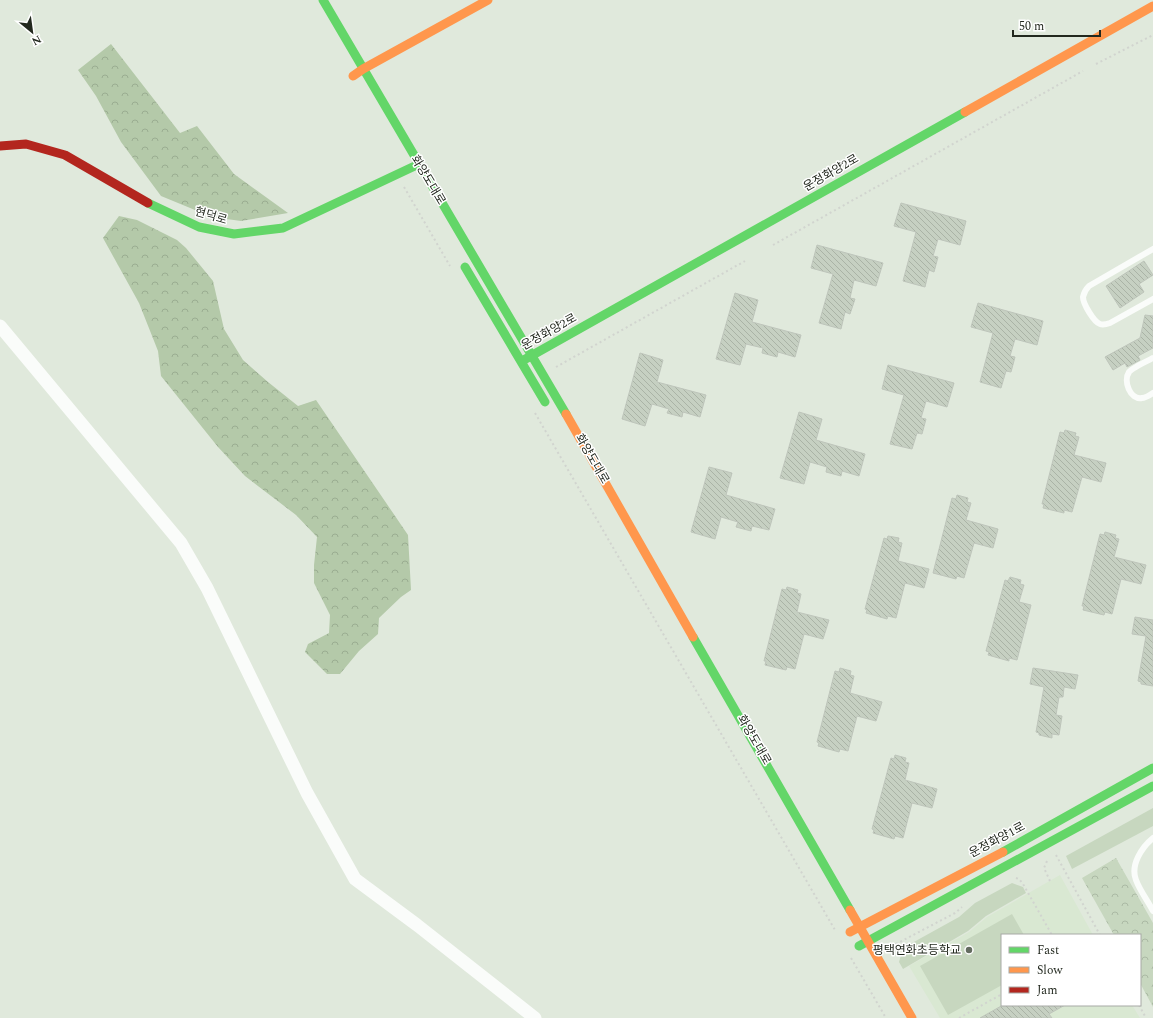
<svg xmlns="http://www.w3.org/2000/svg" width="1153" height="1018" font-family="Spectral,'Noto Sans KR',serif">
<style>
.built{fill:#d9e8d2}
.grass{fill:#c7d7bf}
.forest{fill:url(#forest-crowns)}
.park{fill:url(#park-crowns)}
.building{fill:url(#building-back-hatch);stroke:#bec5bb}
.lines{fill:none;stroke-linecap:round;stroke-linejoin:round}
.path{stroke:#d1d4cf;stroke-width:2;stroke-dasharray:2 3;stroke-linecap:butt}
.lane{stroke:#fafcfa;stroke-width:6}
.street{stroke:#fafcfa;stroke-width:13}
.fast{stroke:#63d668;stroke-width:9}
.slow{stroke:#ff974d;stroke-width:9}
.jam{stroke:#b3261e;stroke-width:9}
.poi-dot{fill:#646c60;stroke:#fff;stroke-width:1.5}
.labels{text-anchor:middle;dominant-baseline:central;stroke-width:3;stroke-linejoin:round;paint-order:stroke}
.street-label{font-size:12px;fill:#22281e;stroke:#fff}
.poi-label{font-size:12px;fill:#22281e;stroke:#fff;text-anchor:end}
</style>
<defs>
<pattern id="forest-crowns" width="20" height="18" patternUnits="userSpaceOnUse"><rect width="20" height="18" fill="#b4c9a9"/><path d="M2 6a3 3 0 1 1 6 0M12 15a3 3 0 1 1 6 0" fill="none" stroke="#9aad91"/></pattern>
<pattern id="park-crowns" width="20" height="18" patternUnits="userSpaceOnUse"><rect width="20" height="18" fill="#c7d7bf"/><path d="M2 6a3 3 0 1 1 6 0M12 15a3 3 0 1 1 6 0" fill="none" stroke="#abb9a4"/></pattern>
<pattern id="building-back-hatch" width="6" height="6" patternUnits="userSpaceOnUse"><rect width="6" height="6" fill="#c6d0c2"/><path d="M-1 5l2 2M0 0l6 6M5-1l2 2" fill="none" stroke="#aab3a6"/></pattern>
</defs>
<rect width="100%" height="100%" fill="#e0e9dc"/>
<path class="built" d="M 1060,875 L 1093,935 L 1002,935 L 1002,1005 L 1132,1005 L 1140,1018 L 940,1018 L 909,966 L 969,932 L 987,917 Z"/>
<g class="grass">
<path d="M 1153,808 L 1153,826 L 1072,869 L 1066,856 Z"/>
<path d="M 1012,883 L 1023,887 L 1026,893 L 986,916 L 968,931 L 903,969 L 899,962 L 903,948 L 959,917 L 975,903 Z"/>
<path d="M 1012,914 L 1024,935 L 1002,935 L 1002,985 L 948,1015 L 920,966 Z"/>
</g>
<g class="forest">
<path d="M 111,44 L 180,133 L 197,126 L 234,174 L 288,213 L 241,221 L 212,217 L 161,196 L 121,142 L 96,96 L 78,70 Z"/>
<path d="M 119,216 L 137,220 L 177,240 L 186,248 L 213,281 L 224,329 L 243,360 L 268,382 L 298,406 L 316,400 L 408,535 L 411,590 L 401,597 L 379,618 L 378,634 L 359,651 L 340,674 L 327,674 L 305,652 L 308,644 L 329,633 L 330,615 L 314,583 L 314,565 L 317,537 L 296,515 L 245,476 L 218,447 L 161,376 L 158,351 L 139,303 L 103,238 Z"/>
</g>
<path class="park" d="M 1116,858 L 1153,923 L 1153,1007 L 1140,983 L 1140,935 L 1114,935 L 1082,878 Z"/>
<g class="building">
<path d="M 901,203 L 966,221 L 960,245 L 938,239 L 933,256 L 938,257 L 934,272 L 929,270 L 925,287 L 903,281 L 916,232 L 894,226 Z"/>
<path d="M 817,245 L 883,263 L 876,286 L 854,280 L 850,298 L 855,299 L 850,314 L 845,312 L 841,329 L 819,323 L 833,274 L 811,268 Z"/>
<path d="M 1144,261 L 1153,275 L 1139,284 L 1144,292 L 1120,308 L 1106,286 Z"/>
<path d="M 735,293 L 758,300 L 752,322 L 801,335 L 795,357 L 778,352 L 777,357 L 762,353 L 763,348 L 746,344 L 740,365 L 716,359 Z"/>
<path d="M 978,303 L 1043,321 L 1037,345 L 1015,339 L 1010,356 L 1015,357 L 1011,372 L 1006,371 L 1001,388 L 980,382 L 993,333 L 971,327 Z"/>
<path d="M 1145,315 L 1153,316 L 1153,348 L 1138,356 L 1140,360 L 1127,367 L 1125,363 L 1113,370 L 1105,357 L 1140,338 Z"/>
<path d="M 640,353 L 663,360 L 657,382 L 706,395 L 700,417 L 683,412 L 682,417 L 667,413 L 669,409 L 652,404 L 645,426 L 622,419 Z"/>
<path d="M 888,365 L 954,383 L 947,407 L 926,401 L 921,418 L 926,419 L 922,434 L 917,433 L 912,449 L 890,444 L 904,395 L 882,389 Z"/>
<path d="M 799,412 L 822,419 L 816,440 L 865,454 L 859,476 L 842,471 L 841,476 L 826,472 L 827,467 L 810,462 L 804,484 L 780,478 Z"/>
<path d="M 1065,430 L 1076,433 L 1075,436 L 1079,437 L 1074,455 L 1106,463 L 1101,482 L 1082,477 L 1072,512 L 1064,510 L 1064,513 L 1043,508 L 1044,504 L 1042,504 L 1060,432 L 1064,433 Z"/>
<path d="M 709,467 L 732,473 L 726,495 L 775,509 L 769,530 L 752,526 L 751,531 L 736,527 L 738,522 L 721,517 L 715,539 L 691,532 Z"/>
<path d="M 957,495 L 968,498 L 967,502 L 971,503 L 966,520 L 998,529 L 993,548 L 974,543 L 964,578 L 957,576 L 956,579 L 933,573 L 952,498 L 956,499 Z"/>
<path d="M 1105,532 L 1116,535 L 1115,538 L 1119,539 L 1114,557 L 1146,565 L 1141,584 L 1121,579 L 1112,614 L 1105,612 L 1104,615 L 1083,610 L 1084,606 L 1082,606 L 1100,534 L 1104,535 Z"/>
<path d="M 888,536 L 899,538 L 898,542 L 902,543 L 898,561 L 929,569 L 924,588 L 905,583 L 896,618 L 888,616 L 887,619 L 866,613 L 867,610 L 865,609 L 884,538 L 887,539 Z"/>
<path d="M 1010,577 L 1021,580 L 1020,584 L 1024,585 L 1019,602 L 1031,605 L 1017,660 L 1009,658 L 1009,661 L 988,655 L 989,652 L 986,651 L 1005,580 L 1008,581 Z"/>
<path d="M 787,587 L 798,590 L 797,593 L 801,594 L 797,612 L 829,620 L 823,639 L 804,634 L 795,669 L 787,667 L 786,670 L 765,665 L 766,661 L 764,661 L 782,589 L 786,590 Z"/>
<path d="M 1135,617 L 1153,620 L 1153,686 L 1141,684 L 1141,682 L 1138,681 L 1146,636 L 1132,634 Z"/>
<path d="M 840,668 L 851,671 L 850,675 L 854,676 L 850,693 L 882,702 L 876,721 L 857,716 L 848,751 L 840,749 L 839,752 L 818,746 L 819,743 L 817,742 L 835,671 L 839,672 Z"/>
<path d="M 1033,668 L 1078,675 L 1075,689 L 1064,687 L 1063,697 L 1059,697 L 1056,715 L 1062,716 L 1059,735 L 1052,734 L 1052,738 L 1039,735 L 1039,733 L 1036,732 L 1044,687 L 1030,684 Z"/>
<path d="M 895,755 L 906,758 L 905,762 L 909,763 L 905,780 L 937,789 L 932,808 L 912,803 L 903,838 L 895,836 L 894,839 L 873,833 L 874,830 L 872,829 L 891,758 L 894,759 Z"/>
<path d="M 1003,1005 L 1065,1005 L 1049,1014 L 1052,1018 L 980,1018 Z"/>
</g>
<g class="lines">
<g class="path">
<path d="M 1096,64 L 1153,35"/>
<path d="M 404,187 L 450,266"/>
<path d="M 773,245 L 1083,71"/>
<path d="M 556,367 L 745,261"/>
<path d="M 535,413 L 835,930"/>
<path d="M 1056,855 L 1100,935"/>
<path d="M 1047,861 L 1044,868 L 1050,881"/>
<path d="M 1016,878 L 1019,879 L 1023,884 L 1052,935"/>
<path d="M 892,953 L 892,950 L 896,944 L 955,913 L 962,907"/>
<path d="M 851,958 L 886,1018"/>
<path d="M 1139,1005 L 1146,1018"/>
<path d="M 959,1018 L 1002,994"/>
</g>
<g class="lane">
<path d="M 1153,249 L 1089,286 C 1086,289 1084,292 1083,297 C 1083,304 1094,322 1100,324 C 1103,325 1107,324 1110,323 L 1153,299"/>
<path d="M 1153,358 C 1147,361 1132,368 1129,372 C 1123,381 1130,400 1142,398 C 1145,398 1150,395 1153,393"/>
<path d="M 1153,838 C 1142,847 1130,865 1136,880 C 1140,891 1148,901 1153,911"/>
</g>
<path class="street" d="M 0,326 L 181,543 L 207,588 L 307,793 L 355,879 L 417,925 L 535,1018"/>
<g class="fast">
<path d="M 323,0 L 566,414"/>
<path d="M 148,203 L 199,227 L 234,234 L 283,228 L 419,164"/>
<path d="M 465,267 L 545,402"/>
<path d="M 522,361 L 965,112"/>
<path d="M 693,637 L 850,910"/>
<path d="M 1003,852 L 1153,768"/>
<path d="M 859,946 L 1153,786"/>
</g>
<g class="slow">
<path d="M 353,76 L 363,69 L 488,0"/>
<path d="M 965,112 L 1153,6"/>
<path d="M 566,414 L 693,637"/>
<path d="M 850,910 L 912,1018"/>
<path d="M 850,932 L 1003,852"/>
</g>
<path class="jam" d="M 0,146 L 26,144 L 65,155 L 148,203"/>
</g>
<circle class="poi-dot" cx="969" cy="950" r="4"/>
<g class="labels">
<g class="street-label">
<text transform="translate(831 173) rotate(-30)">운정화양2로</text>
<text transform="translate(428 180) rotate(59)">화양도대로</text>
<text transform="translate(211 216) rotate(16)">현덕로</text>
<text transform="translate(549 332) rotate(-29)">운정화양2로</text>
<text transform="translate(592 459) rotate(60)">화양도대로</text>
<text transform="translate(754 740) rotate(60)">화양도대로</text>
<text transform="translate(997 840) rotate(-28)">운정화양1로</text>
</g>
<g class="poi-label">
<text x="961" y="950">평택연화초등학교</text>
</g>
</g>
<rect x="1001" y="934" width="140" height="72" fill="#ffffff" stroke="#a7a9a5"/>
<rect x="1009" y="947" width="20" height="6" fill="#63d668" stroke="#a7a9a5"/>
<text x="1037" y="954" font-size="12" fill="#22281e">Fast</text>
<rect x="1009" y="967" width="20" height="6" fill="#ff974d" stroke="#a7a9a5"/>
<text x="1037" y="974" font-size="12" fill="#22281e">Slow</text>
<rect x="1009" y="987" width="20" height="6" fill="#b3261e" stroke="#a7a9a5"/>
<text x="1037" y="994" font-size="12" fill="#22281e">Jam</text>
<g transform="translate(32 32) rotate(151)" stroke="#ffffff" stroke-width="3" paint-order="stroke">
<path d="M0-3L7 15L0 10L-7 15Z" fill="#22281e"/>
<text y="-6" font-size="11" font-weight="bold" text-anchor="middle" fill="#22281e">N</text>
</g>
<path d="M1013 30v6h87v-6" fill="none" stroke="#22281e" stroke-width="2"/>
<text x="1019" y="30" font-size="12" fill="#22281e" stroke="#ffffff" stroke-width="3" paint-order="stroke">50 m</text>
</svg>
